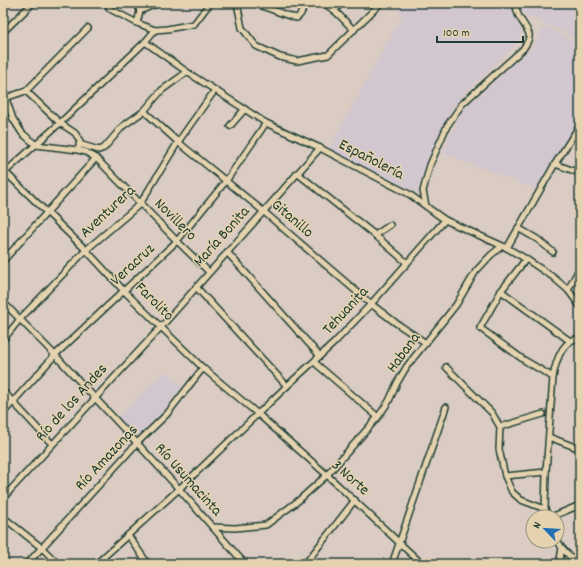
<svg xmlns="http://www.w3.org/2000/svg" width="583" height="567" font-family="Dekko,sans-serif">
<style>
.built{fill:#d2c7cf}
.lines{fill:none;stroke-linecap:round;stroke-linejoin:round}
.minor-casing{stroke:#1f3d34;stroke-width:8}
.minor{stroke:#e5d3b0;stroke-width:5}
.labels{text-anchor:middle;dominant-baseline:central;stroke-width:3;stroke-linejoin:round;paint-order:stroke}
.street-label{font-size:16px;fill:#1f3d34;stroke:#e5d3b0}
</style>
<rect width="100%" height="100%" fill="#daccc2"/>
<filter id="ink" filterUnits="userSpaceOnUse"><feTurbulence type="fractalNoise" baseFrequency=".025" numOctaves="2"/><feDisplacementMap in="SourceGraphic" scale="8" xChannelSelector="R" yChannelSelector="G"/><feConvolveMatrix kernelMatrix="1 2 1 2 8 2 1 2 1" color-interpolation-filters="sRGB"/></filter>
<g filter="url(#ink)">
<g class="built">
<path d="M 391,3 L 580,3 L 580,40 L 522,13 L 520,26 L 522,35 L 513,47 L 485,75 L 461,96 L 445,122 L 419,184 L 418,194 L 381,174 L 375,174 L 326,154 L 403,14 Z"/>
<path d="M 545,26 L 580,44 L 580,119 L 560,148 L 537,190 L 443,153 L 462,110 L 531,48 Z"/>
<path d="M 165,371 L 182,387 L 162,412 L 137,437 L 118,418 Z"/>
</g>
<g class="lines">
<g class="minor-casing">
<g id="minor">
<path d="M 107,3 L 110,9 L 137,23 L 155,30 L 167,29 L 194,24 L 210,3"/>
<path d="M 137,3 L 140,11 L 137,23"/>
<path d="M 237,3 L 242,28 L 256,46 L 280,57 L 297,61 L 328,55 L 380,4 L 378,3"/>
<path d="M 260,3 L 262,6 L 292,17 L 297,18 C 302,14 304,9 302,3"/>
<path d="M 328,3 L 328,6 C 338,12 345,22 354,30"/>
<path d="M 334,10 L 338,7 L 340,3"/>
<path d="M 140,11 L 158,3"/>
<path d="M 3,32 L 33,3"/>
<path d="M 145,42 L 187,72 L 266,123 L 320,148 L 409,194 L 445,220 L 507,248 L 526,259 L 553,277 L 568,290 L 580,306"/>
<path d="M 3,90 L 13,119 L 22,133 L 36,145 L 78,150 L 86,152 L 96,158 L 177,241 L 209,272"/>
<path d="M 26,91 L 60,123 L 75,133 L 80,141 L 79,147"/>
<path d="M 5,98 L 26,91 L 88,28"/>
<path d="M 144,111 L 178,142 L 263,211 L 371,304 L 396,323 L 426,343"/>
<path d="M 230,126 L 245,109"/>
<path d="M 79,144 L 99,150 L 104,148 L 123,126 L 144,111 L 162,90 L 187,72"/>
<path d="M 555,164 L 580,173"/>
<path d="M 3,170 L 86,250 L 124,291 L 203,368 L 258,414 L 327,475 L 422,564"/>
<path d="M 297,173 L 375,235 L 407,263"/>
<path d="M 3,174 L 60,123 L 145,42 L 155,30"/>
<path d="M 426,206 L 423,191 L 430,165 L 447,126 L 462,104 L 523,49 C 526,45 530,39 529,34 C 525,22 516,19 516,3"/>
<path d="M 518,228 L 537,239 L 553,252"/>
<path d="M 375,235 L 390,225"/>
<path d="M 507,248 L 555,164 L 580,125"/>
<path d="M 227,252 L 320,356"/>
<path d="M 526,259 L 501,291 L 480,328 L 524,360 L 553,377"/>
<path d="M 3,261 L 96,158"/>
<path d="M 196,287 L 287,386"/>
<path d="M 568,290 L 580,267"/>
<path d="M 501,291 L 570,341"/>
<path d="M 3,302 L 55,355 L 137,443 L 179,489 L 245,564"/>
<path d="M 3,340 L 20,319 L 86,250 L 140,204 L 178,142 L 215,90"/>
<path d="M 314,362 L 378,417"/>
<path d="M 446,367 L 492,413 L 500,427 L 499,449 L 505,476 L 512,492 L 521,500 L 545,509"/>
<path d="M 3,391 L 52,444"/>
<path d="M 3,413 L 55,355 L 177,241 L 226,181 L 266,123"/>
<path d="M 500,427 L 543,414"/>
<path d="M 549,437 L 580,449"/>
<path d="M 505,476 L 546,472"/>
<path d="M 3,498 L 161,327 L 320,148"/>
<path d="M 3,517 L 42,548 L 58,564"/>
<path d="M 549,517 L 545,509 L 546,472 L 553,377 C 555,366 560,347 571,341 C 573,339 577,339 580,338"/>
<path d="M 551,517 L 580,505"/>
<path d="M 212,527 L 235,528 L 266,525 L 298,501 L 327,475 L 378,417 L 389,401 L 397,383 L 407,366 L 456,305 L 476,271 L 491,255 L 502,246"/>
<path d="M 128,535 L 148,564"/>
<path d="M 557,540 L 562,548 L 559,564"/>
<path d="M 562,548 L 577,564"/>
<path d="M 27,564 L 137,443 L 167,414 L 203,368"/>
<path d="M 96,564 L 179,489 L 287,386 L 334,343 L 371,304 L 445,220"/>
<path d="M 305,564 L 355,500"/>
<path d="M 392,564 L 446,407"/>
</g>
</g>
<use href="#minor" class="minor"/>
</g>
</g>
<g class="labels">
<g class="street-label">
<text transform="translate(371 160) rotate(27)">Españolería</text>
<text transform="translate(108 212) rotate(-43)">Aventurera</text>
<text transform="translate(292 219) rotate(41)">Gitanillo</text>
<text transform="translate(175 220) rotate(45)">Novillero</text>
<text transform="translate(222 237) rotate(-48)">María Bonita</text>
<text transform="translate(133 265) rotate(-43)">Veracruz</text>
<text transform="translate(154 302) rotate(45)">Farolito</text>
<text transform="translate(346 311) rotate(-47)">Tehuanita</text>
<text transform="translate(404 353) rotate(-54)">Habana</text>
<text transform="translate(72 403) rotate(-48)">Río de los Andes</text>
<text transform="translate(107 458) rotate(-47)">Río Amazonas</text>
<text transform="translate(350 478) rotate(42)">3 Norte</text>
<text transform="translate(188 480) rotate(48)">Río Usumacinta</text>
</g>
</g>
<rect width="583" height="567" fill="none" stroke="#e5d3b0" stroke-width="16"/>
<rect x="8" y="8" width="567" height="551" fill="none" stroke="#1f3d34" stroke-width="1.5" filter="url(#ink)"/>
<g transform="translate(545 529) rotate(295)"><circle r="19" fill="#e5d3b0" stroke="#96977e"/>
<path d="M0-3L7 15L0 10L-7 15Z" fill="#1f6fb2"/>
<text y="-6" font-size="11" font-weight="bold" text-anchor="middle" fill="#1f3d34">N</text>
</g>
<path d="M437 36v6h86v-6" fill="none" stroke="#1f3d34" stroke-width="2"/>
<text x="443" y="36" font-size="12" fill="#1f3d34" stroke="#e5d3b0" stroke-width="3" paint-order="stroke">100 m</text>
</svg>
